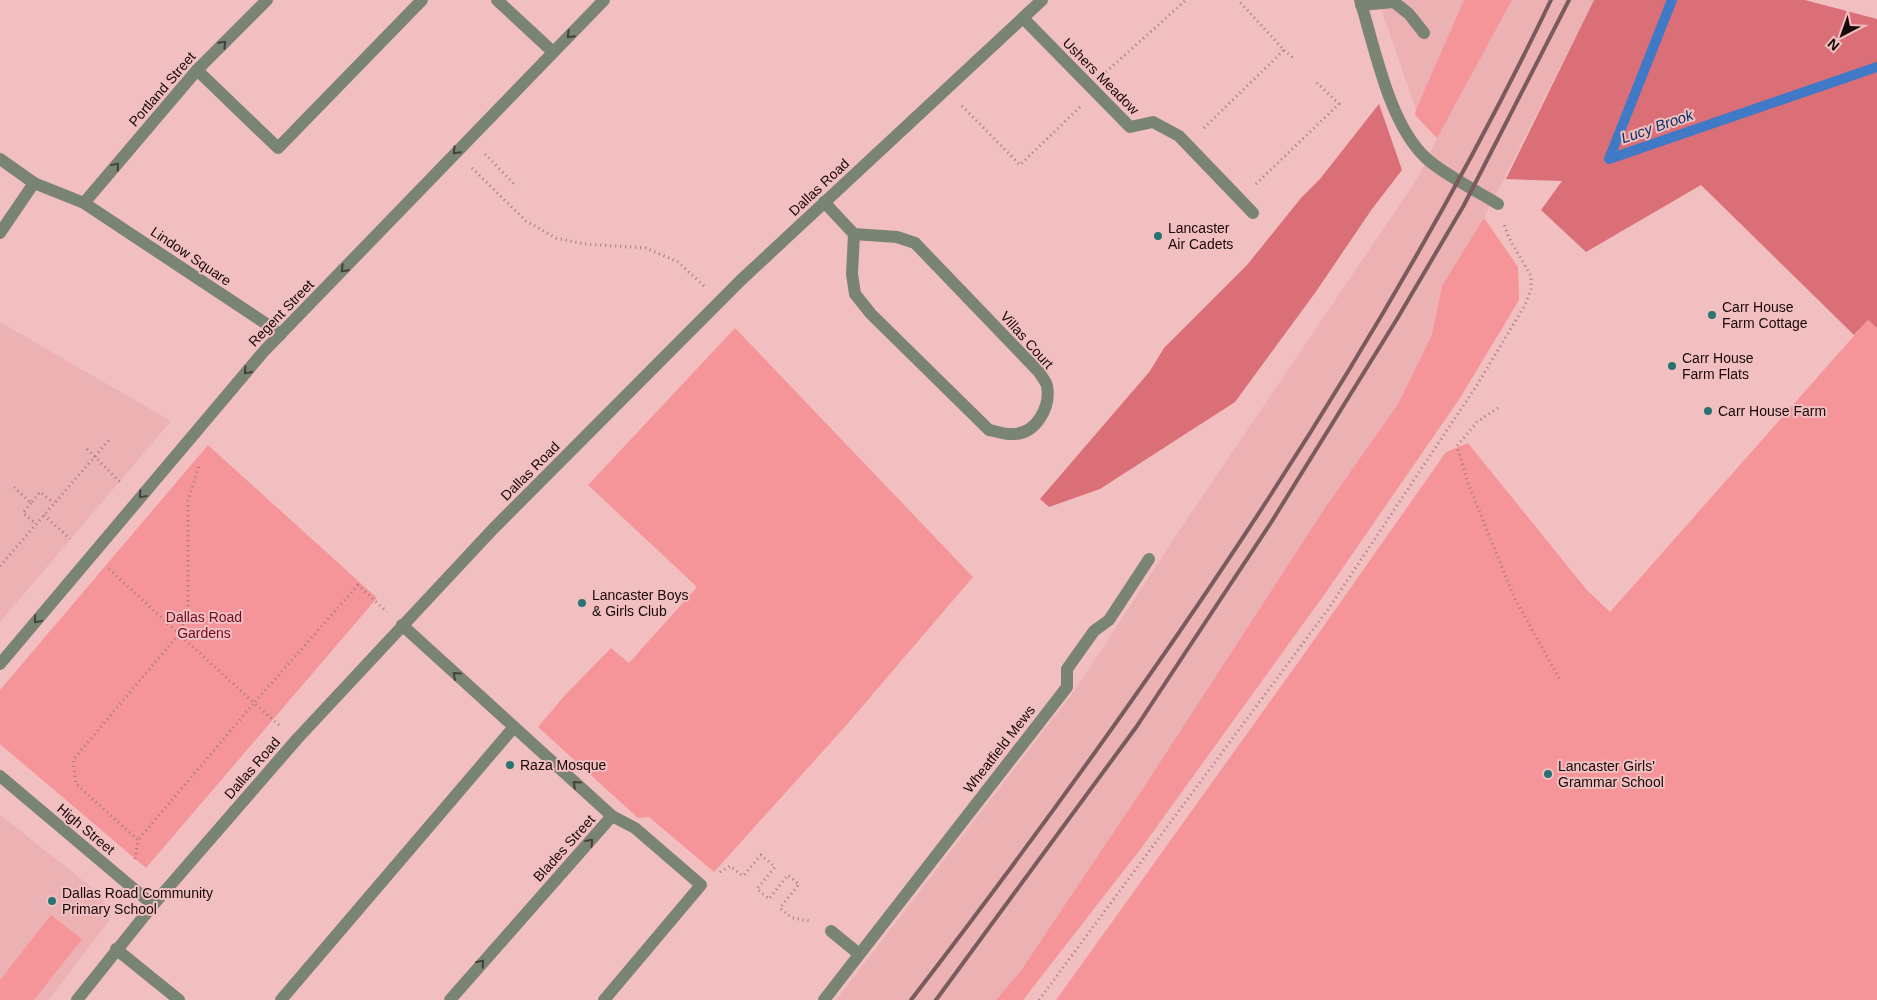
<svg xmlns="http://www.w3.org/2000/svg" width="1877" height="1000" font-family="Helvetica,sans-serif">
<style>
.built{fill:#ecb1b3}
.green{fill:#f5959a}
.forest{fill:#da6f77}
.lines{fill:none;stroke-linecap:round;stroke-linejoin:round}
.stream{stroke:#4079c6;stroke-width:10}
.path{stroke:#9f7a7b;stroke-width:3;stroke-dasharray:1 4;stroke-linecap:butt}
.minor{stroke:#798475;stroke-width:12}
.rail{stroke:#7a5b5c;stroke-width:4}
.oneway{stroke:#44403a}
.poi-dot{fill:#287374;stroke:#f2bfc0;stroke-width:2}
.labels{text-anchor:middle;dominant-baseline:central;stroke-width:4;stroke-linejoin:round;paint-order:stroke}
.street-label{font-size:14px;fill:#180809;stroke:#f2bfc0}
.poi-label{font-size:14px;fill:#180809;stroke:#f2bfc0;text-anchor:start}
.park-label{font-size:14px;fill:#6e0a21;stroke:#f2bfc0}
.water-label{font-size:15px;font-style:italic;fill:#0a3264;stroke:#f2bfc0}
</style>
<rect width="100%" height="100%" fill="#f2bfc0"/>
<g class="built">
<path d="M 1378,0 L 1594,0 L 1484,218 L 1518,267 L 1519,300 L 1460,398 L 1324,595 L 1142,847 L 1023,1000 L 836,1000 L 1075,690 L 1179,531 L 1419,176 L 1437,138 L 1415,115 L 1416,110 Z"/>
<path d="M 0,322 L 171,421 L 0,622 Z"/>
<path d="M 0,815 L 99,893 L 108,909 L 109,921 L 48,1000 L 0,1000 Z"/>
</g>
<g class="green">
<path d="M 1464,0 L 1512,0 L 1437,138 L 1415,115 L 1416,110 Z"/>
<path d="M 1484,218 L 1518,267 L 1519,300 L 1460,398 L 1324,595 L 1142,847 L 1023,1000 L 996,1000 L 1020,972 L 1146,784 L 1323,511 L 1398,404 L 1432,335 L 1442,286 Z"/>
<path d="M 1868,320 L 1877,328 L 1877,1000 L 1056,1000 L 1302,657 L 1446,452 L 1468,443 L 1586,589 L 1610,612 Z"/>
<path d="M 735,328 L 973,577 L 843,729 L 714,872 L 649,817 L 638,818 L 538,727 L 565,695 L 611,648 L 629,663 L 697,587 L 588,485 Z"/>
<path d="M 208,445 L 377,598 L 146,868 L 0,744 L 0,690 Z"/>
<path d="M 51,915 L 82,939 L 34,1000 L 0,1000 L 0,980 Z"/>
</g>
<g class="forest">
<path d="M 1594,0 L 1805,0 L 1877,19 L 1877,328 L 1868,320 L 1854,335 L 1701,185 L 1586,252 L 1541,210 L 1562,181 L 1506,179 Z"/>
<path d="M 1379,104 L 1402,170 L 1372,209 L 1315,293 L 1235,402 L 1100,489 L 1049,507 L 1040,499 L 1150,371 L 1164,348 L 1247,265 L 1301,198 L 1320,179 Z"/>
</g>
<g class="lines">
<path class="stream" d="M 1672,0 L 1609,159 L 1877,67"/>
<g class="path">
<path d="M 1284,50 L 1293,58"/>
<path d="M 1106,72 L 1186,0"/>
<path d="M 962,106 L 1020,165 L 1080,107"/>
<path d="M 1204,128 L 1284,50 L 1238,0"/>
<path d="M 485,154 L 516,186"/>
<path d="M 472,168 L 526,221 L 556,238 L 585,244 L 646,248 L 678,262 L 704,286"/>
<path d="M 1256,184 L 1339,104 L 1314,80"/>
<path d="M 1498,408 L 1477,422 L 1457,446 L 1468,483 L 1514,597 L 1560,680"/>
<path d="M 87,449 L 120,482"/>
<path d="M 14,487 L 31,503 L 40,492 L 54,503"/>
<path d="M 31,503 L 23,513 L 36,524"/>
<path d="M 44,515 L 70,539"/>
<path d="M 0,566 L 110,439"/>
<path d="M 109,569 L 179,634 L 188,613 L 188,501 L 199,465"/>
<path d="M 279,725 L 254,703 L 358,585 L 387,612"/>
<path d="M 135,859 L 138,840 L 76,784 L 73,760 L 179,634 L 254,703 L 138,840"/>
<path d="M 720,872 L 730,866 L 743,876 L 761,855 L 775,867 L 757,889 L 769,899 L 788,875 L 799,884 L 780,908 L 792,918 L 811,921"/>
<path d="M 1039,1000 L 1329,608 L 1477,385 L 1525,305 L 1531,289 L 1531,276 L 1509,238 L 1504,224"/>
</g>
<g class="minor">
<path d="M 497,0 L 553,52"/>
<path d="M 1360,0 C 1375,48 1389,124 1426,158 C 1443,174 1477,191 1498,204"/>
<path d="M 1361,5 L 1394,2 L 1409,14 L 1424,33"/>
<path d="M 1023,18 L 1130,127 L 1153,122 L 1179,136 L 1253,213"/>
<path d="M 197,70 L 278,148 L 422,0"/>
<path d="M 0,159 L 34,183 L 84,203 L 271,327 L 280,335"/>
<path d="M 824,202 L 854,234 L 852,274 L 855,294 L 871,314 L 989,430 C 996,431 1005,435 1013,434 C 1036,434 1051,407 1047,386 C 1046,381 1041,376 1039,372 L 915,243 L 897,237 L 854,234"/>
<path d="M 84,203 L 197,70 L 267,0"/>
<path d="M 0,233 L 34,183"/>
<path d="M 402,625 L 612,816 L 635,828 L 701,885 L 604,1000"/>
<path d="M 0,664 L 265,350 L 604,0"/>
<path d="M 0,776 L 153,905"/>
<path d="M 831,931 L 859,954"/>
<path d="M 116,949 L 179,1000"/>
<path d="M 77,1000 L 153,905 L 297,739 L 493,529 L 740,281 L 1042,0"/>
<path d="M 281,1000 L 514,727"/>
<path d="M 450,1000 L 612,816"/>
<path d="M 824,1000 L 1067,687 L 1067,669 L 1094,631 L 1109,620 L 1149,559"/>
</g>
<g class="rail">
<path d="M 911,1000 C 1152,686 1379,357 1551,0"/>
<path d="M 936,1000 L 1137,726 L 1272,521 L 1397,319 L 1464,205 L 1569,0"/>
</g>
</g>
<defs><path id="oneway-chevron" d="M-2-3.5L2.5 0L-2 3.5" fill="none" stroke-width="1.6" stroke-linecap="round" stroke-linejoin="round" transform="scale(1.25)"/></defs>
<g class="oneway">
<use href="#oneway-chevron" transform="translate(570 35) rotate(135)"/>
<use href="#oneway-chevron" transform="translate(223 44) rotate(-45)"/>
<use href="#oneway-chevron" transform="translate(456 151) rotate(134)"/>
<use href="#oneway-chevron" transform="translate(116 166) rotate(-50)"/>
<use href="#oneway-chevron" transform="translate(344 269) rotate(134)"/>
<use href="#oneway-chevron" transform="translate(247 371) rotate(131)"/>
<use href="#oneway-chevron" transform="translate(142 495) rotate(130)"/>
<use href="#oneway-chevron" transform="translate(37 620) rotate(130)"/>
<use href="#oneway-chevron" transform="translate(456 675) rotate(-138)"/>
<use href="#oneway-chevron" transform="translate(576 784) rotate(-138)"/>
<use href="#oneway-chevron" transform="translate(590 842) rotate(-48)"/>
<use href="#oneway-chevron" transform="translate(481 963) rotate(-49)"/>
</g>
<g class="poi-dot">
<circle cx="1158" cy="236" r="5"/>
<circle cx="1712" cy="315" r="5"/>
<circle cx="1672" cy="366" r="5"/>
<circle cx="1708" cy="411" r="5"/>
<circle cx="582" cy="603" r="5"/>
<circle cx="510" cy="765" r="5"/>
<circle cx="1548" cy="774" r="5"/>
<circle cx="52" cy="901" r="5"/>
</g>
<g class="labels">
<g class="street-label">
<text transform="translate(1101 76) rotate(45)">Ushers Meadow</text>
<text transform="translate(162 89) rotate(-49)">Portland Street</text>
<text transform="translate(819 187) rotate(-43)">Dallas Road</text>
<text transform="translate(191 256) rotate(34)">Lindow Square</text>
<text transform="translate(281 313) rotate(-46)">Regent Street</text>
<text transform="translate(1027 340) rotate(48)">Villas Court</text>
<text transform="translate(530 471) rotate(-45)">Dallas Road</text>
<text transform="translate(999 749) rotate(-52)">Wheatfield Mews</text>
<text transform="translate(252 768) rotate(-49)">Dallas Road</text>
<text transform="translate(86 829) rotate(40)">High Street</text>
<text transform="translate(564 848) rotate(-48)">Blades Street</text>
</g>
<g class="poi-label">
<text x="1168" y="228">Lancaster<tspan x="1168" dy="16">Air Cadets</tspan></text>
<text x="1722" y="307">Carr House<tspan x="1722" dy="16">Farm Cottage</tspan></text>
<text x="1682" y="358">Carr House<tspan x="1682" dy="16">Farm Flats</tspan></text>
<text x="1718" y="411">Carr House Farm</text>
<text x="592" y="595">Lancaster Boys<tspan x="592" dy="16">&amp; Girls Club</tspan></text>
<text x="520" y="765">Raza Mosque</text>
<text x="1558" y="766">Lancaster Girls'<tspan x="1558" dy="16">Grammar School</tspan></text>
<text x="62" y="893">Dallas Road Community<tspan x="62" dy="16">Primary School</tspan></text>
</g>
<g class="park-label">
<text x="204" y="617">Dallas Road<tspan x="204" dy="16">Gardens</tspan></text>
</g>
<g class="water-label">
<text transform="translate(1657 126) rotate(-19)">Lucy Brook</text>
</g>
</g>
<g transform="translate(1842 35) rotate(221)" stroke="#f2bfc0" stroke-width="4" paint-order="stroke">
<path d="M0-4L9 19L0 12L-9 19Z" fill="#180809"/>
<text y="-8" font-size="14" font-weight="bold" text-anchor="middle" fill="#180809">N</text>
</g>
</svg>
